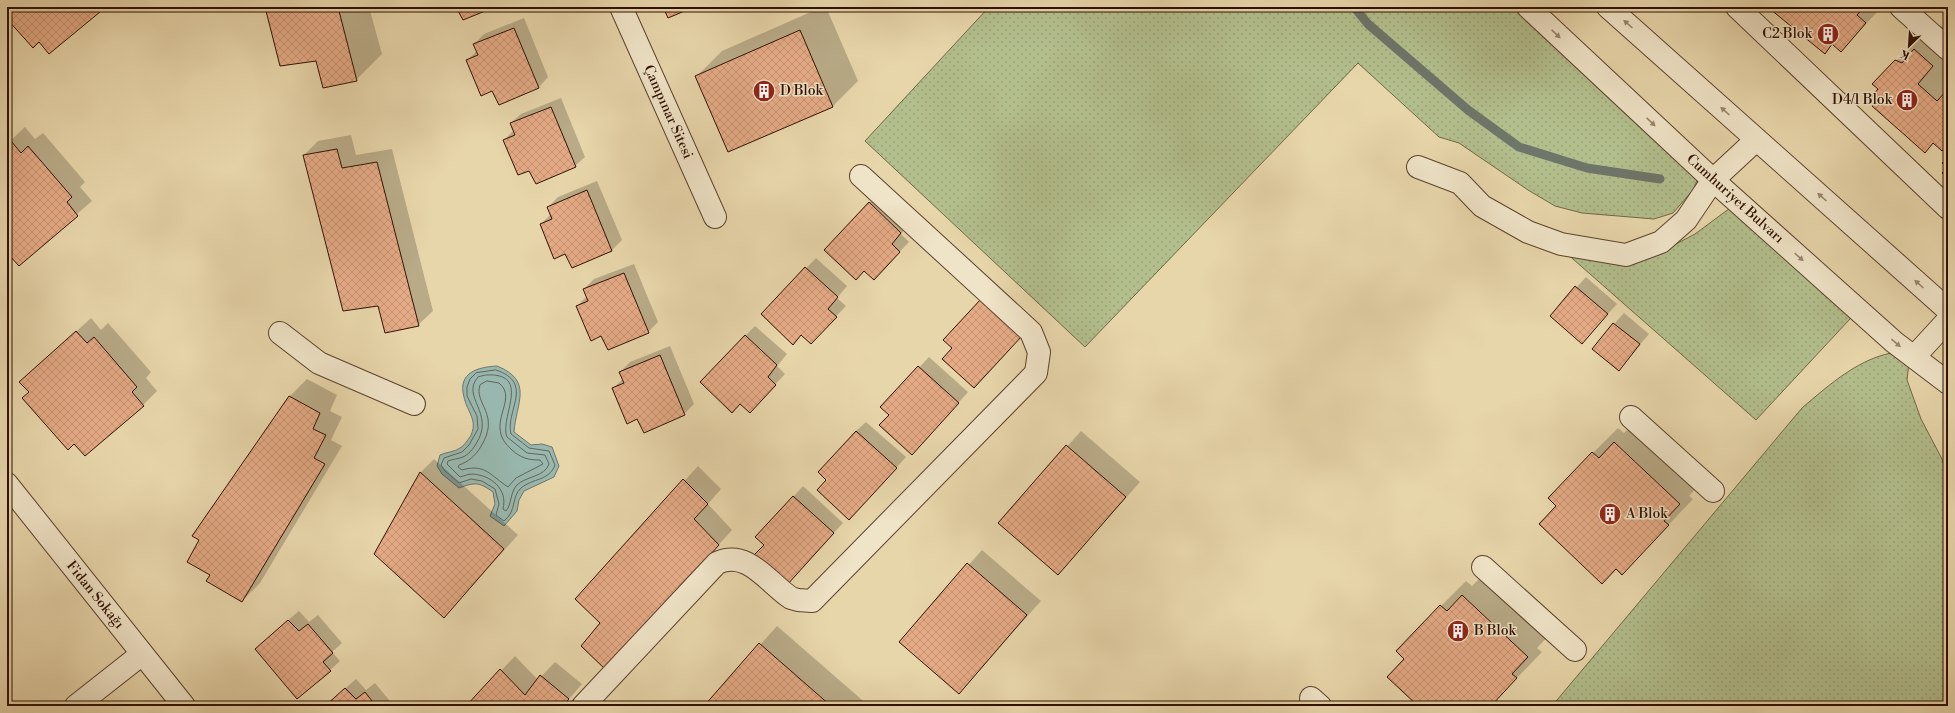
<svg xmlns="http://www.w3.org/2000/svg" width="1955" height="713" font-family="'Libre Bodoni',serif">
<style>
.grass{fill:url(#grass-dots);stroke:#706846}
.water{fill:#98b8af;stroke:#6e7569}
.shadow{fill:#0003}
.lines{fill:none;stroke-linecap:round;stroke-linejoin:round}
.shore{stroke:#646458;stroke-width:1}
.stream{stroke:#6e7569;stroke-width:9}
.building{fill:url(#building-cross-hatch);stroke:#2f1101}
.minor-casing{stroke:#5d422c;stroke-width:24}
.minor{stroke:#f0e4c8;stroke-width:22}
.oneway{fill:#99856e}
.labels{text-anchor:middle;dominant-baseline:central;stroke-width:3;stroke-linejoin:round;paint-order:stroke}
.poi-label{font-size:14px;fill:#2f1101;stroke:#f0e4c8;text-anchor:start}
.street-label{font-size:14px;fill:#2f1101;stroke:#f0e4c8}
</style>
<defs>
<pattern id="grass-dots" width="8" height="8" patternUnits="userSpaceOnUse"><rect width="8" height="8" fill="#b2be8c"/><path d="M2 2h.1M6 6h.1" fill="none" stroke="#99a277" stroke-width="1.8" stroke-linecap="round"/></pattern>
<pattern id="building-cross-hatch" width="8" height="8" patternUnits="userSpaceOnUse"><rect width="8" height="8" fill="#e5ab86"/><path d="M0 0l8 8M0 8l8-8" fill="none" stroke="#c59272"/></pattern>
</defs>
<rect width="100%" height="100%" fill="#e8d6ab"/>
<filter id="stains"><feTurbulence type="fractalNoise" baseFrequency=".005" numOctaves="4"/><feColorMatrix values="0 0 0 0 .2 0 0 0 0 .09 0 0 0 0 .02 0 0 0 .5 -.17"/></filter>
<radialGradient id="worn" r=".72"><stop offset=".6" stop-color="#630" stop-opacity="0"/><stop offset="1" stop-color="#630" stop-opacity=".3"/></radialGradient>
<g class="grass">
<path d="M 989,7 L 1515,7 L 1699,176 L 1693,190 L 1673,213 L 1654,219 L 1582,213 L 1555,206 L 1528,190 L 1459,143 L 1439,137 L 1358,63 L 1085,347 L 865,141 Z"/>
<path d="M 1745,197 L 1863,305 L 1756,420 L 1548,237 L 1568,243 L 1674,245 L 1695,234 Z"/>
<path d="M 1898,352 L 1909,363 L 1907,380 L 1921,419 L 1942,459 L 1948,477 L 1948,706 L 1552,706 L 1802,408 C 1829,385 1861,356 1898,352 Z"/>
</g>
<path class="water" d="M 497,366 C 534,381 516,403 514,432 L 531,445 L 542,444 L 552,447 L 559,466 L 554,477 L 524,491 L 519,500 L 517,511 L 504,526 L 490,516 L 495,504 L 493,492 C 479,482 475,482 459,488 L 442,474 L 437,466 L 440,455 C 446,452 455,452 460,448 C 464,446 467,441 470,437 C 479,421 467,412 464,397 C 457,372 479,367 497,366 Z"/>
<g class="shadow">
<path d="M 266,7 L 369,7 L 382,54 L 356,80 Z"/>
<path d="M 822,7 L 826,7 L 858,81 L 833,106 L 729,151 L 697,76 L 722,51 Z"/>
<path d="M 1773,7 L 1882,7 L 1841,50 L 1833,44 L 1825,53 Z"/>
<path d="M 524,18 L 548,77 L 539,87 L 499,104 L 492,90 L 467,60 L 477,51 L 474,44 L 484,34 Z"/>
<path d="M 1940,25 L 1948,32 L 1948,52 L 1942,58 L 1948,63 L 1948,143 L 1934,143 L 1925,151 L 1880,99 L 1880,89 L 1896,61 L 1921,35 L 1927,38 Z"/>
<path d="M 561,98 L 585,157 L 575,166 L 529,169 L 504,140 L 514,130 L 511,123 L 521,114 Z"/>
<path d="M 25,127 L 35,139 L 43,133 L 85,182 L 80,187 L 92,201 L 19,264 L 8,253 L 7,254 L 7,144 Z"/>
<path d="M 351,135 L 356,155 L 392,149 L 433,311 L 418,325 L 379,304 L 304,155 L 318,141 Z"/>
<path d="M 597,181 L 622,240 L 612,250 L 572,267 L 565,253 L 541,224 L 551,214 L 548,207 L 558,197 Z"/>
<path d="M 879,193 L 910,222 L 901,234 L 909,242 L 883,269 L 869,203 Z"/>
<path d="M 816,258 L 847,286 L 837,298 L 846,306 L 820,333 L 802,334 L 793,343 L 762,314 Z"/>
<path d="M 634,264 L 658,322 L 648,332 L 577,306 L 587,296 L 584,289 L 594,279 Z"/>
<path d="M 1586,277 L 1617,304 L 1582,342 L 1551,316 Z"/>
<path d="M 1624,313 L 1649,334 L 1619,369 L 1593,348 Z"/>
<path d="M 91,318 L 101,330 L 108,323 L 151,372 L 146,378 L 157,391 L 143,405 L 30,392 L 21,382 Z"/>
<path d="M 755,326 L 787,354 L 777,366 L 785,374 L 759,402 L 745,336 Z"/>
<path d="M 670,346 L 694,404 L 684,414 L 638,418 L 613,388 L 623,379 L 620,372 L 630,362 Z"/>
<path d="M 929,357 L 968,392 L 922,444 L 882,407 Z"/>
<path d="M 307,379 L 337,395 L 330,411 L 342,417 L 331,440 L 342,446 L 260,583 L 242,601 L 289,397 Z"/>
<path d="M 1640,417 L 1705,479 L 1689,496 L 1693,499 L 1622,574 L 1558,506 L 1593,453 L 1618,428 L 1624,433 Z"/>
<path d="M 866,422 L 906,457 L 859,508 L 828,480 L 856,431 Z"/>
<path d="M 1081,431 L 1140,482 L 1058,574 L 999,523 Z"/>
<path d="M 434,459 L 518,535 L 444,617 L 420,473 Z"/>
<path d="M 698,466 L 721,489 L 708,504 L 732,530 L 620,654 L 602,623 L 577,599 Z"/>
<path d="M 803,486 L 843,523 L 796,573 L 757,537 Z"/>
<path d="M 982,550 L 1041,601 L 959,693 L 900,642 Z"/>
<path d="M 1488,570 L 1553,631 L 1537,648 L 1542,652 L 1490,706 L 1419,706 L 1441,606 L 1466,581 L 1472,586 Z"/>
<path d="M 299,611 L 309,622 L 318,615 L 342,643 L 332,652 L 340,661 L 330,670 L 266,639 Z"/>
<path d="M 777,626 L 869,706 L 705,706 Z"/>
<path d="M 515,656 L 538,680 L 555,662 L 582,684 L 563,706 L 468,706 Z"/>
<path d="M 356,679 L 366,690 L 375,683 L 394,706 L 325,706 Z"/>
</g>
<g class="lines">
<g class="shore">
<path d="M 496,370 C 535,383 505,411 511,434 L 529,448 L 549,451 L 555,465 C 549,481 533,478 521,488 C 511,497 517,511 504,521 L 496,515 L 499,504 L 495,489 L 482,481 L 471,479 L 459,483 L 445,471 L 441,465 L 444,458 L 462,452 L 469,445 L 478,429 L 477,416 L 467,396 L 467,387 L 470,379 L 476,373 Z"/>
<path d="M 486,375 C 533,372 499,418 507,437 L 527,453 L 545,455 L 549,464 C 545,477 526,476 517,485 C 510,492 512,504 506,511 L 503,509 C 508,489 491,475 472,474 C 468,474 464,476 460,477 L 447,464 L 448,461 C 453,459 458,459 463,457 C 468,455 473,449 476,444 C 496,413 460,397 478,377 Z"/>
<path d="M 487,381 L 499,383 C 520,400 482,425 512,450 C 521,458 528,460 540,460 L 543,464 L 516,478 L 508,487 C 491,476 485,463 462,470 L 458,467 L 459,465 C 468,462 475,456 480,448 C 502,414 473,404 480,385 Z"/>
</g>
<path class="stream" d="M 1354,7 L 1368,24 L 1468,110 L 1519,147 L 1587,168 L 1660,179"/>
</g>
<g class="building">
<path d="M 7,7 L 106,7 L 49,54 L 39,42 L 33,48 L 7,19 Z"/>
<path d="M 265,7 L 338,7 L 357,81 L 323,88 L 316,61 L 280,66 Z"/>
<path d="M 444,7 L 456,7 L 445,11 Z"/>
<path d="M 456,7 L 495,7 L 463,20 Z"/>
<path d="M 663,7 L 694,7 L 668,18 Z"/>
<path d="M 1772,7 L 1864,7 L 1857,15 L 1866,23 L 1841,52 L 1832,44 L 1825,54 L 1770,9 Z"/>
<path d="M 514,28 L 539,88 L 499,105 L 492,91 L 481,96 L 466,60 L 478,55 L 473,44 Z"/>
<path d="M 800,30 L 833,107 L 728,152 L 695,76 Z"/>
<path d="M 1914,49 L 1933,66 L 1918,84 L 1937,101 L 1948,89 L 1948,144 L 1942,151 L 1933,143 L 1925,153 L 1872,106 L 1878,99 L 1872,96 L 1878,89 L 1872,84 L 1895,60 L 1902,63 Z"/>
<path d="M 551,107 L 576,167 L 536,184 L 529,171 L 518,175 L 503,140 L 515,135 L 510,123 Z"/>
<path d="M 11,141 L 21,153 L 28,146 L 72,197 L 67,202 L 78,216 L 19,266 L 8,254 L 7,255 L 7,144 Z"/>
<path d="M 1948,145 L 1948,156 L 1943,151 Z"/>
<path d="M 337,149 L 342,168 L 377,162 L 419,326 L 385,333 L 378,306 L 343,311 L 303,155 Z"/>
<path d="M 1948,157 L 1948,166 L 1942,163 Z"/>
<path d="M 1948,167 L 1948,178 L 1942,173 Z"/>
<path d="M 587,190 L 612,251 L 572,268 L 565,254 L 554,259 L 540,224 L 552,219 L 547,207 Z"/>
<path d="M 869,202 L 901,233 L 892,244 L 900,252 L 874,280 L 864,271 L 856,280 L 824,250 Z"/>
<path d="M 805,267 L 838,297 L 828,309 L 837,317 L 811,344 L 801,335 L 793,345 L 761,314 Z"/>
<path d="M 624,273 L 649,333 L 608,350 L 601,336 L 591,341 L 576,306 L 588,301 L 583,289 Z"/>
<path d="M 1575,286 L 1608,314 L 1582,344 L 1550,316 Z"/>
<path d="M 981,299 L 1022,336 L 974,388 L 942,359 L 952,348 L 943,340 Z"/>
<path d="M 1613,323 L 1640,344 L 1619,371 L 1592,349 Z"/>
<path d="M 76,331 L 87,343 L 94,337 L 137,387 L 132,392 L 144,406 L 85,456 L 74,444 L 68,450 L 22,398 L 29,392 L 19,382 Z"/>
<path d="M 745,335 L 777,365 L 768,377 L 776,385 L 750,413 L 740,404 L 732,413 L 700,382 Z"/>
<path d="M 660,355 L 685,415 L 644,433 L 637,419 L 627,424 L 612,388 L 624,383 L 619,372 Z"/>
<path d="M 918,366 L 959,403 L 912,455 L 879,425 L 889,415 L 880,407 Z"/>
<path d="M 289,396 L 320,413 L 313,429 L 326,435 L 314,458 L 325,464 L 242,602 L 206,581 L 210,575 L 187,562 L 199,540 L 192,536 Z"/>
<path d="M 856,431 L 897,468 L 849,520 L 817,490 L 826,480 L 818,472 Z"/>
<path d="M 1614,442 L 1680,504 L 1664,521 L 1669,525 L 1622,575 L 1616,569 L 1602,584 L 1539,524 L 1556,506 L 1548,498 L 1592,452 L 1599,458 Z"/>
<path d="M 1066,445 L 1126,497 L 1058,575 L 998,523 Z"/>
<path d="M 420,472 L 504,549 L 444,618 L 374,554 Z"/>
<path d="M 683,479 L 708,504 L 694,519 L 719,545 L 606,670 L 581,646 L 600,623 L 575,599 Z"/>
<path d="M 793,496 L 834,533 L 787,585 L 754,555 L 764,545 L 755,537 Z"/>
<path d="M 967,563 L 1027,615 L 959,694 L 899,642 Z"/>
<path d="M 1462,595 L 1528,657 L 1512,674 L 1517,678 L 1491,706 L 1418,706 L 1387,677 L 1404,659 L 1396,651 L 1440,605 L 1447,611 Z"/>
<path d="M 288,620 L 299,631 L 308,624 L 333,653 L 323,662 L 331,671 L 297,699 L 255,649 Z"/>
<path d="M 759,643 L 831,706 L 704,706 Z"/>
<path d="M 500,669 L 525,695 L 540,675 L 569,699 L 562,706 L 466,706 Z"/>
<path d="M 345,688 L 356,699 L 365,692 L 376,706 L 325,706 Z"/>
</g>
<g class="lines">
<g class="minor-casing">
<g id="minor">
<path d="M 621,7 L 715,217"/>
<path d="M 1528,7 L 1713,180 L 1894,342 L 1948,383"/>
<path d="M 1608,7 L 1948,310"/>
<path d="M 1737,7 L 1948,208"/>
<path d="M 1901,7 L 1948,49"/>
<path d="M 1418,167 L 1460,183 L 1482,206 L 1528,232 L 1561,244 L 1626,255 L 1661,242 L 1686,220 L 1713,180 L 1756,140"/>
<path d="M 280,333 L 319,363 L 414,404"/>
<path d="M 1914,357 L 1948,320"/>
<path d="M 1631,417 L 1713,491"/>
<path d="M 7,484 L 184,706"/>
<path d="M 1483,567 L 1575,650"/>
<path d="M 1311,698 L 1320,706"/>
<path d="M 76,706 L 142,654"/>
<path d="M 583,706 L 717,563 C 748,549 767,582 791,598 L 798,600 L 812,601 L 1036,373 L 1039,352 L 1031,332 L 861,176"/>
</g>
</g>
<use href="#minor" class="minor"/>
</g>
<defs><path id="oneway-solid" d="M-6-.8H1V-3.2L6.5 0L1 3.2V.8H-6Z"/></defs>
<g class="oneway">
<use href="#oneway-solid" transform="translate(1628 24) rotate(-138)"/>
<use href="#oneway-solid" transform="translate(1556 34) rotate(43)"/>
<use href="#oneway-solid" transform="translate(1725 111) rotate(-138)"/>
<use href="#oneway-solid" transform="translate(1651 122) rotate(43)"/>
<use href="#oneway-solid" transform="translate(1822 197) rotate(-138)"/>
<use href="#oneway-solid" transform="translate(1799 257) rotate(42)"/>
<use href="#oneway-solid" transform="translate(1919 284) rotate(-138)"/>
<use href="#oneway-solid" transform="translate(1896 343) rotate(40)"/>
</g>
<defs>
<g id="building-disc" transform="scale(1.15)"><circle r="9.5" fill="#8f2418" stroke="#f0e4c8"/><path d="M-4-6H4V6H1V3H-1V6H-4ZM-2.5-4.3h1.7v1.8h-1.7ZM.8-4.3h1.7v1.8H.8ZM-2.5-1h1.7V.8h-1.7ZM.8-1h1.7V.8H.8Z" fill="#fff"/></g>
</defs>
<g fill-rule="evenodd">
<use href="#building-disc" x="1828" y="34"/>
<use href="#building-disc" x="764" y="91"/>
<use href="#building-disc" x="1907" y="100"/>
<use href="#building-disc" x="1610" y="514"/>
<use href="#building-disc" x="1458" y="631"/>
</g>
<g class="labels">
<g class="poi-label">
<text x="1812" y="34" text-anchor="end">C2 Blok</text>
<text x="780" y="91">D Blok</text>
<text x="1892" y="100" text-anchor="end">D4/1 Blok</text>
<text x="1626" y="514">A Blok</text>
<text x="1474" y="631">B Blok</text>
</g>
<g class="street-label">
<text transform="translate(668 112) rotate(66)">Çampınar Sitesi</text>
<text transform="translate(1735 199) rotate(42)">Cumhuriyet Bulvarı</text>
<text transform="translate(95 595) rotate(51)">Fidan Sokağı</text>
</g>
</g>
<rect width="1955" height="713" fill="none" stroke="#e8d6ab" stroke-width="24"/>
<rect x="8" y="8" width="1939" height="697" fill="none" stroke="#2f1101" stroke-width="2"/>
<rect x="12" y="12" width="1931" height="689" fill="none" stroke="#2f1101"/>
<g transform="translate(1909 46) rotate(205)" stroke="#f0e4c8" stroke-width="3" paint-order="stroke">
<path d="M0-3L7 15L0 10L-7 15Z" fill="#2f1101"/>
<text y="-6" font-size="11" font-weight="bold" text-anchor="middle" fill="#2f1101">K</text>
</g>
<rect width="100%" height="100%" filter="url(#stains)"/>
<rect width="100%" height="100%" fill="url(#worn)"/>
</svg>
